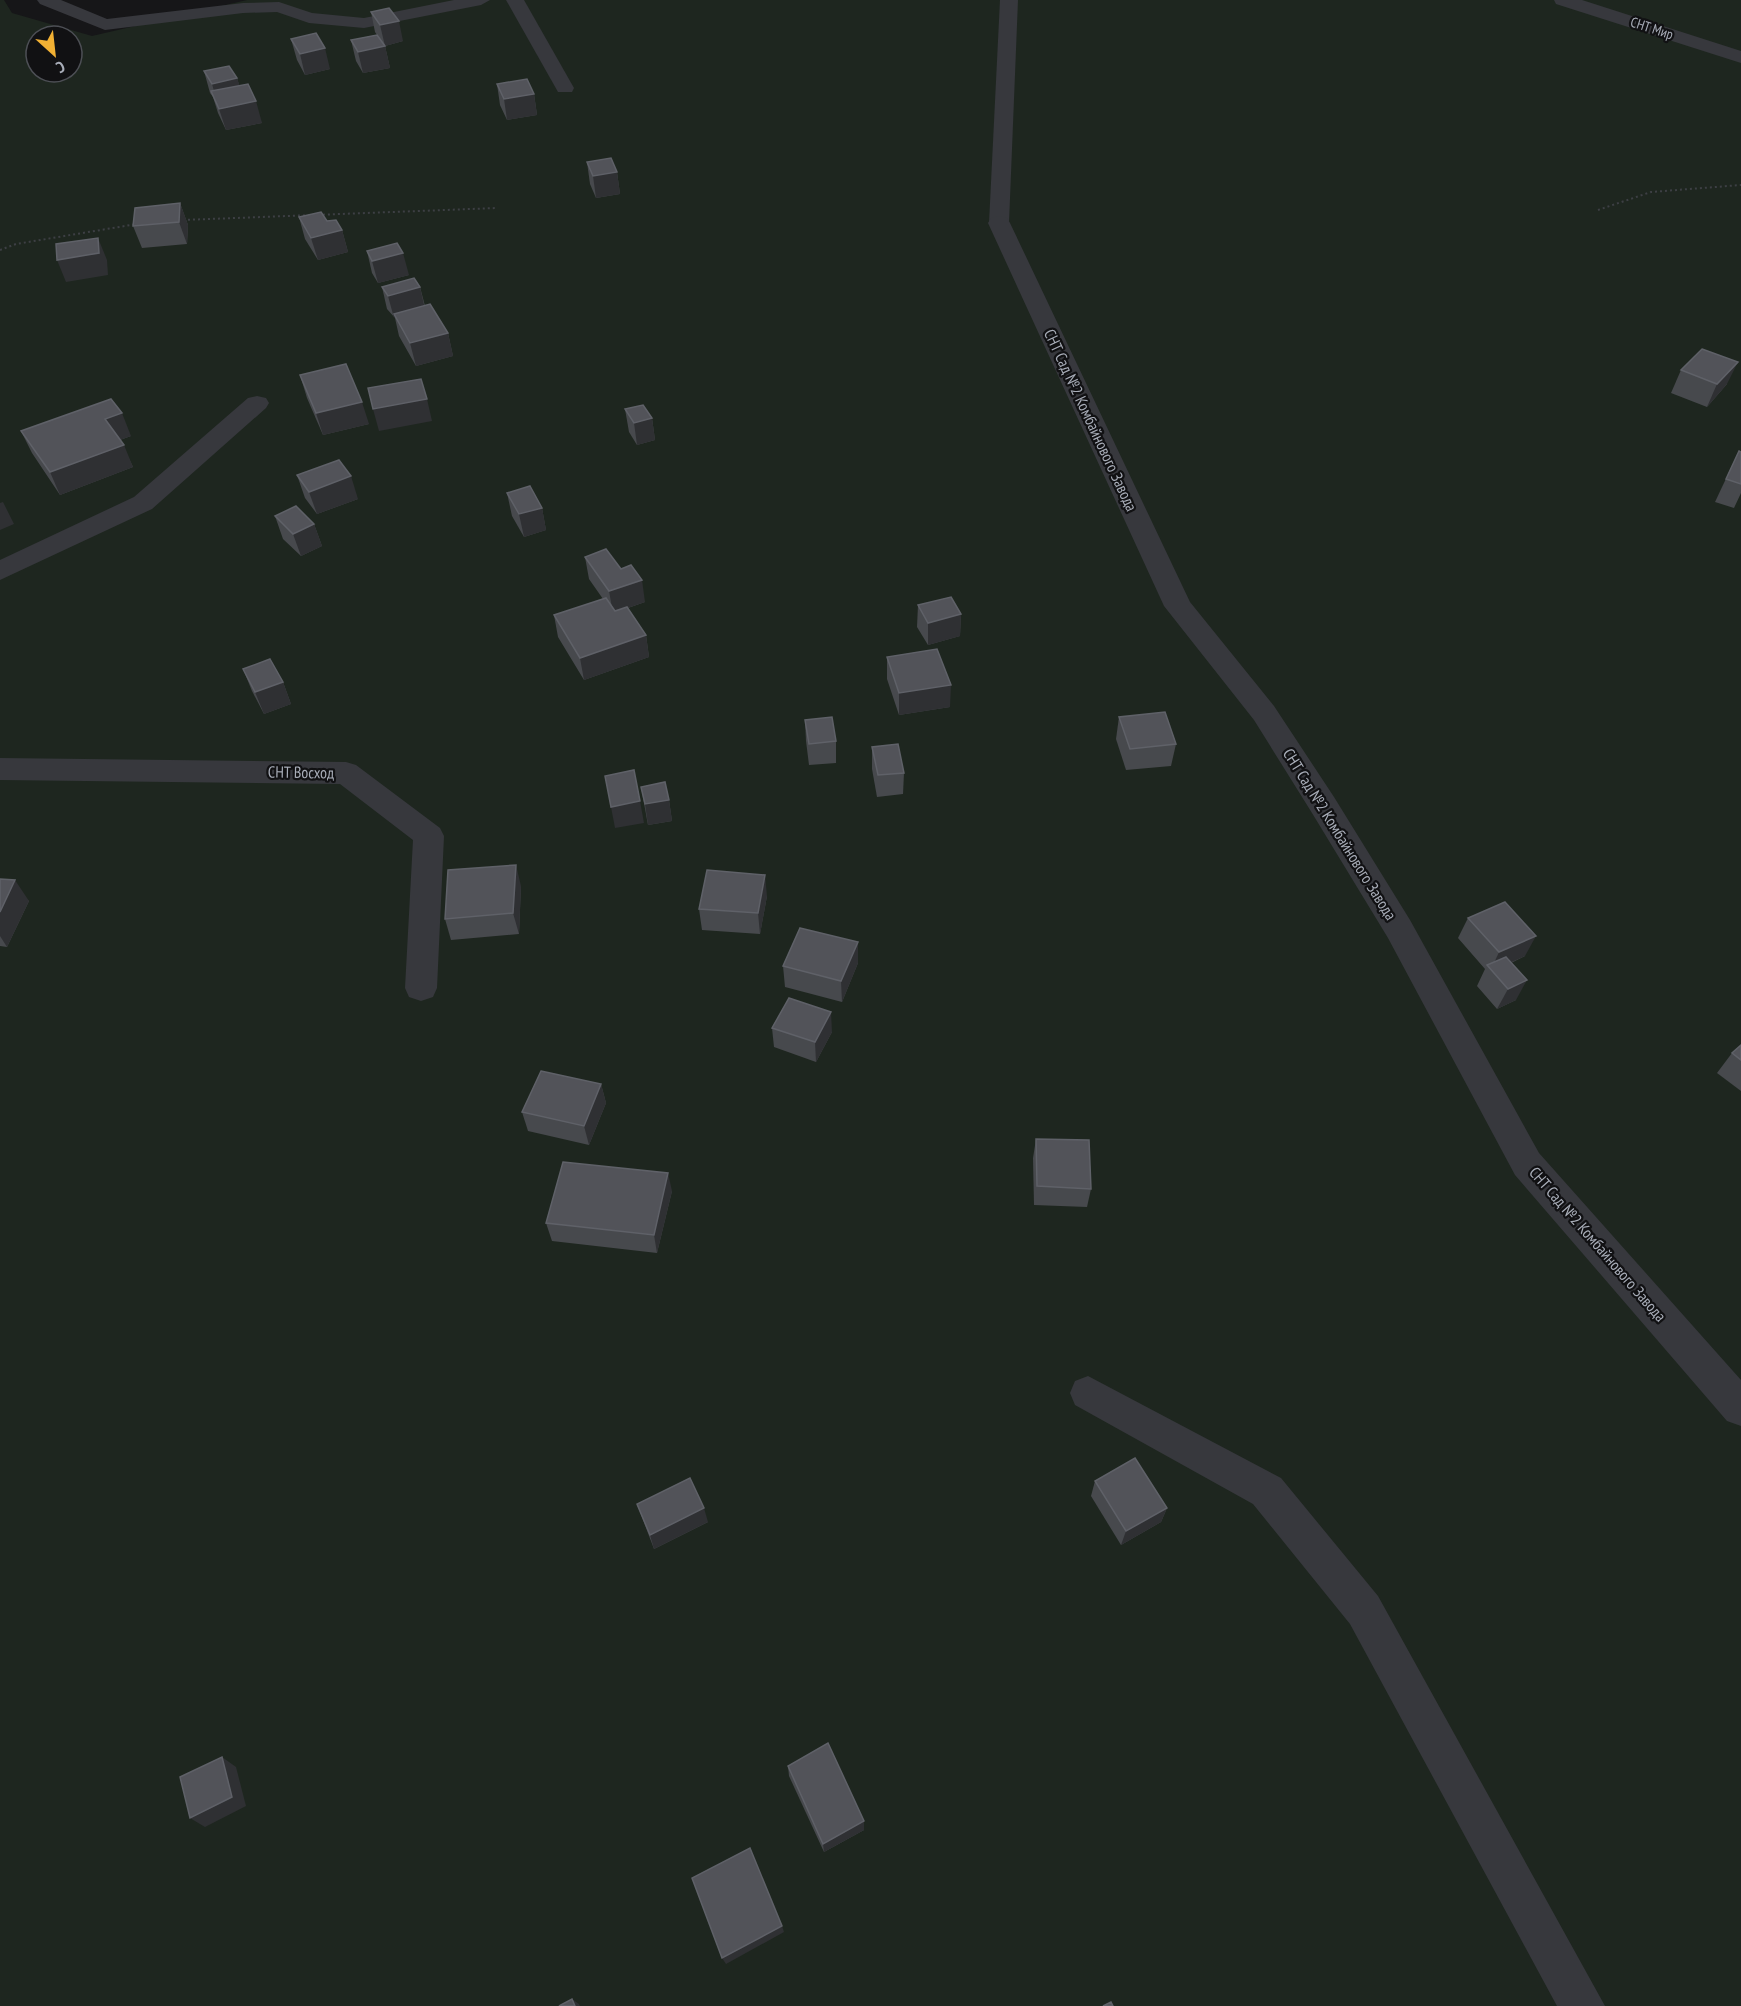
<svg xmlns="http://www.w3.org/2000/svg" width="1741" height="2006" font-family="'PT Sans Narrow',sans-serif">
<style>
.green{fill:#1e261f;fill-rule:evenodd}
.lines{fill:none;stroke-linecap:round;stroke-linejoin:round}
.path{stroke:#3d3f44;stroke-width:2;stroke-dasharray:2 3;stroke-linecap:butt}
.service{fill:#37383d;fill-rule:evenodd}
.minor{fill:#37383d;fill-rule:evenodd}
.wall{fill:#47494d}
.shaded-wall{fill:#2f3033}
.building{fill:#525359;stroke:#5f6168;stroke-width:1.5}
.labels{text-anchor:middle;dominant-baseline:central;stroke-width:4.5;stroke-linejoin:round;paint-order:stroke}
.far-street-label{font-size:14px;fill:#a8adb8;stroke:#111113}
.street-label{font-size:16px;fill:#a8adb8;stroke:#111113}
</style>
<rect width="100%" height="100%" fill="#161618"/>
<path class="green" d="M 0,0 L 4,0 L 12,13 L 92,36 L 247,0 L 1741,0 L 1741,2006 L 0,2006 ZM 36,36 L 72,36 L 72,72 L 36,72 Z"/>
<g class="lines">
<g class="path">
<path d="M 1598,210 L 1651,192 L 1741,185"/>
<path d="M 183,220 L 497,208"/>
<path d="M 0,250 L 16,244 L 137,224"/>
</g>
<g class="service">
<path d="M 37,0 L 61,0 L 107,19 L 243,3 L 279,2 L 312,13 L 364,18 L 454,0 L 490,0 L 481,5 L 364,28 L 309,23 L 277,12 L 243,13 L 105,30 L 40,4 Z"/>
<path d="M 506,0 L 524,0 L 574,88 L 572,92 L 558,92 Z"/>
<path d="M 1000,0 L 1018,0 L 1009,223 L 1006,227 L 992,227 L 989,223 Z"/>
<path d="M 1088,1376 L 1281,1478 L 1378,1596 L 1605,2006 L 1557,2006 L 1350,1624 L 1253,1504 L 1075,1405 L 1070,1393 L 1075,1381 Z"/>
</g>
<g class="minor">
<path d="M 1554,0 L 1582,0 L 1741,51 L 1741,63 L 1556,4 Z"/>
<path d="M 999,216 L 1007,218 L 1010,223 L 1190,602 L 1274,706 L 1334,797 L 1410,920 L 1539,1153 L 1741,1380 L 1741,1426 L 1727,1421 L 1515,1175 L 1388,938 L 1312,813 L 1254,720 L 1164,606 L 988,223 L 991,218 Z"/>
<path d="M 257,396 L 266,398 L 269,403 L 266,408 L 152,509 L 0,580 L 0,560 L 134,497 L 248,398 Z"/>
<path d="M 0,758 L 346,762 L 356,765 L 440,828 L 444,836 L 437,988 L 433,997 L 421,1001 L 409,997 L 405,988 L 413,840 L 340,784 L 0,780 Z"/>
</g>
</g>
<g class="wall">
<path d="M 371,12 L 403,41 L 385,46 L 378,36 L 385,46 L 390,68 L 363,73 L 356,61 L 351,40 L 377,35 L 375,32 Z"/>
<path d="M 291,39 L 330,69 L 305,75 L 297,60 Z"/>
<path d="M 204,71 L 237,78 L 239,85 L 262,123 L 226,130 L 218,113 L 213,97 L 210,93 Z"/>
<path d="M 497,84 L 534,94 L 537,115 L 507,120 L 500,105 Z"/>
<path d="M 587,162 L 617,172 L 620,194 L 596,198 L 590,184 Z"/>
<path d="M 180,203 L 188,225 L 187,244 L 142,248 L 133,226 Z"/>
<path d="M 299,217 L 327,221 L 342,230 L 348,252 L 318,260 L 305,239 Z"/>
<path d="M 367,251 L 409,275 L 378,283 L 372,273 Z"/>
<path d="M 382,287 L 420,287 L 425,306 L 448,333 L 453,356 L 416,366 L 399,336 L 395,318 L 387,309 Z"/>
<path d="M 1681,370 L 1727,384 L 1707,407 L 1671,393 Z"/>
<path d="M 300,375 L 369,424 L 323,435 L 307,398 Z"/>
<path d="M 625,409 L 652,418 L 655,440 L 637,445 L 629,432 Z"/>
<path d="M 21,431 L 131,436 L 120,440 L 133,467 L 60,495 L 32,453 Z"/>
<path d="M 1739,451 L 1741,452 L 1741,493 L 1734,508 L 1715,502 Z"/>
<path d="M 297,475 L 358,499 L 317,514 L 305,498 Z"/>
<path d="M 507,493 L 542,508 L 546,530 L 524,537 L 512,516 Z"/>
<path d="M 275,516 L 314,524 L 322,546 L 301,556 L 283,539 Z"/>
<path d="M 585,557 L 645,602 L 628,608 L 646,635 L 649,657 L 584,680 L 558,637 L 554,615 L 603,599 L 589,579 Z"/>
<path d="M 918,605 L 961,614 L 960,636 L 928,645 L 917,627 Z"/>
<path d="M 887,657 L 950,707 L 899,715 L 887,679 Z"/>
<path d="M 243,669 L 283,682 L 291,704 L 264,714 L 252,691 Z"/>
<path d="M 1119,717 L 1176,744 L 1171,766 L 1126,770 L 1116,739 Z"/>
<path d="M 805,720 L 836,741 L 836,763 L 809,765 L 806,741 Z"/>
<path d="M 872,747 L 904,773 L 903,794 L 877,797 L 872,769 Z"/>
<path d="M 641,787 L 669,800 L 672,821 L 648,825 Z"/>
<path d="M 0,879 L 29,901 L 7,947 L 0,946 Z"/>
<path d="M 521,886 L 519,934 L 451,940 L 445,919 Z"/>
<path d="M 767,896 L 760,934 L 702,930 L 699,909 Z"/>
<path d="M 1468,918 L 1525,956 L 1511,963 L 1516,1000 L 1497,1009 L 1477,986 L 1485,969 L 1458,938 Z"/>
<path d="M 858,963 L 842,1002 L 785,987 L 783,966 Z"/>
<path d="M 772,1028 L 832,1032 L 816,1062 L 774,1047 Z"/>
<path d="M 1741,1045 L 1741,1091 L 1717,1073 L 1732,1053 Z"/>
<path d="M 601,1084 L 606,1103 L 589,1145 L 528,1131 L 522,1112 Z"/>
<path d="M 1036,1139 L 1091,1189 L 1087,1207 L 1034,1205 L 1033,1158 Z"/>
<path d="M 672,1191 L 657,1253 L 552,1241 L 546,1223 Z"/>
<path d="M 1095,1481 L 1167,1508 L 1161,1522 L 1121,1545 L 1091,1496 Z"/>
<path d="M 637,1504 L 708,1522 L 654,1549 Z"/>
<path d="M 788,1766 L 864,1821 L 864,1830 L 824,1852 L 789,1776 Z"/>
</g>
<g class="shaded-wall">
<path d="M 399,21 L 403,41 L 385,46 L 380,25 Z"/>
<path d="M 385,46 L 390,68 L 363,73 L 358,52 Z"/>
<path d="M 325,48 L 330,69 L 305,75 L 300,54 Z"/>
<path d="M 237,78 L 244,99 L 218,105 L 212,84 Z"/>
<path d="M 534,94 L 537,115 L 507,120 L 504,99 Z"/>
<path d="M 256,101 L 262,123 L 226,130 L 219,109 Z"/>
<path d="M 617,172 L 620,194 L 596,198 L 593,176 Z"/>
<path d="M 180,203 L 188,225 L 187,244 L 179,222 Z"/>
<path d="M 342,230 L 348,252 L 318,260 L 311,238 Z"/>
<path d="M 98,238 L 107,260 L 108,275 L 66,282 L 57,260 Z"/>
<path d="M 403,253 L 409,275 L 378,283 L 372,261 Z"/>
<path d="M 420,287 L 425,309 L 394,314 L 395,318 L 394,318 L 388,296 Z"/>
<path d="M 448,333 L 453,356 L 416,366 L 410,343 Z"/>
<path d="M 1738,362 L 1727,384 L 1707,407 L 1717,384 Z"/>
<path d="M 427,399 L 432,421 L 379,431 L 373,409 Z"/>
<path d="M 362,402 L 369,424 L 323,435 L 316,413 Z"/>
<path d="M 122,413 L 131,436 L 114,442 L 105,419 Z"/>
<path d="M 652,418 L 655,440 L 637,445 L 634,423 Z"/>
<path d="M 124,445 L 133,467 L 60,495 L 50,472 Z"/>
<path d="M 351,476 L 358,499 L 317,514 L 309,492 Z"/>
<path d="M 3,502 L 14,524 L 0,530 L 0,503 Z"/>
<path d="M 542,508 L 546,530 L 524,537 L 519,514 Z"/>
<path d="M 314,524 L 322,546 L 301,556 L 293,534 Z"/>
<path d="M 642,580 L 645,602 L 613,613 L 609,591 Z"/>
<path d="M 961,614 L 960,636 L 928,645 L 928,623 Z"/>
<path d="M 646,635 L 649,657 L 584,680 L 580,658 Z"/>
<path d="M 283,682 L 291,704 L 264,714 L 255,692 Z"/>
<path d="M 951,685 L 950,707 L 899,715 L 899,693 Z"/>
<path d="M 669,800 L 672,821 L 648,825 L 645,804 Z"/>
<path d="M 640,801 L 644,823 L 615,828 L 611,807 Z"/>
<path d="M 516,865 L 521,886 L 519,934 L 513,913 Z"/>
<path d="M 765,875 L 767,896 L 760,934 L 758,913 Z"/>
<path d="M 15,880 L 29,901 L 7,947 L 0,936 L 0,912 Z"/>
<path d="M 1536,936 L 1525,956 L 1492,971 L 1491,970 L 1499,952 Z"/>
<path d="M 858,942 L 858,963 L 842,1002 L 841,981 Z"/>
<path d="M 1527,980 L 1516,1000 L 1497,1009 L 1508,989 Z"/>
<path d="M 831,1012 L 832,1032 L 816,1062 L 815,1042 Z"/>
<path d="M 601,1084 L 606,1103 L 589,1145 L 584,1126 Z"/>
<path d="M 668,1173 L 672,1191 L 657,1253 L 654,1235 Z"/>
<path d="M 704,1508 L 708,1522 L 654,1549 L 650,1535 Z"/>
<path d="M 1167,1508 L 1161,1522 L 1121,1545 L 1126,1531 Z"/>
<path d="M 222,1757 L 236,1767 L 246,1806 L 205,1827 L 190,1818 Z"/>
<path d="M 864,1821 L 864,1830 L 824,1852 L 823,1844 Z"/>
<path d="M 782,1926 L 784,1932 L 726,1964 L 722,1958 Z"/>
<path d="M 572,1999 L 579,2004 L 580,2006 L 575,2006 Z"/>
</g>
<g class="building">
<path d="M 389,8 L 399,21 L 380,25 L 371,12 Z"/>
<path d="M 316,33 L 325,48 L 300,54 L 291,39 Z"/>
<path d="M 377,35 L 385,46 L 358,52 L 351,40 Z"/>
<path d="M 229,66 L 237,78 L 212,84 L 204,71 Z"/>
<path d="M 527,79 L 534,94 L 504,99 L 497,84 Z"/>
<path d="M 248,84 L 256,101 L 219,109 L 211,91 Z"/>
<path d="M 611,158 L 617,172 L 593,176 L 587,162 Z"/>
<path d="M 180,203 L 179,222 L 133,226 L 135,208 Z"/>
<path d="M 321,212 L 327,221 L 336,220 L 342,230 L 311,238 L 299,217 Z"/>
<path d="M 98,238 L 99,253 L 57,260 L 56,244 Z"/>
<path d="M 397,243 L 403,253 L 372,261 L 367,251 Z"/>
<path d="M 414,278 L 420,287 L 388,296 L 382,287 Z"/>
<path d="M 430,304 L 448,333 L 410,343 L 394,314 Z"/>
<path d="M 1702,349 L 1738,362 L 1717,384 L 1681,370 Z"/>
<path d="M 346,364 L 362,402 L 316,413 L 300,375 Z"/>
<path d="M 421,379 L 427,399 L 373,409 L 368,388 Z"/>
<path d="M 111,399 L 122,413 L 105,419 L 124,445 L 50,472 L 21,431 Z"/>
<path d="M 643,405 L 652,418 L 634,423 L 625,409 Z"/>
<path d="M 1739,451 L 1741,452 L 1741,484 L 1726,479 Z"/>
<path d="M 339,460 L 351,476 L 309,492 L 297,475 Z"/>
<path d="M 530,486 L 542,508 L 519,514 L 507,493 Z"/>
<path d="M 296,506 L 314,524 L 293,534 L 275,516 Z"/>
<path d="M 606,549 L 621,569 L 631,565 L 642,580 L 609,591 L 585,557 Z"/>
<path d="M 951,597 L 961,614 L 928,623 L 918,605 Z"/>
<path d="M 606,598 L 615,611 L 627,607 L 646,635 L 580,658 L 554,615 Z"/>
<path d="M 937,649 L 951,685 L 899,693 L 887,657 Z"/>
<path d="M 270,659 L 283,682 L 255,692 L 243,669 Z"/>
<path d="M 1165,712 L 1176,744 L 1130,749 L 1119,717 Z"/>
<path d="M 832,717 L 836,741 L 809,744 L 805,720 Z"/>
<path d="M 898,744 L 904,773 L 878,775 L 872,747 Z"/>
<path d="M 634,770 L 640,801 L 611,807 L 605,776 Z"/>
<path d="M 665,782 L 669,800 L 645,804 L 641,787 Z"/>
<path d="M 516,865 L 513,913 L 445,919 L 448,870 Z"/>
<path d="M 707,870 L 765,875 L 758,913 L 699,909 Z"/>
<path d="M 0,879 L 15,880 L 0,912 Z"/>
<path d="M 1505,902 L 1536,936 L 1499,952 L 1468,918 Z"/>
<path d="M 800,928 L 858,942 L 841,981 L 783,966 Z"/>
<path d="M 1506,957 L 1527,980 L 1508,989 L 1487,965 Z"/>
<path d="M 789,998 L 831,1012 L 815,1042 L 772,1028 Z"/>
<path d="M 1741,1045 L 1741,1060 L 1732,1053 Z"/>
<path d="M 541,1071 L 601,1084 L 584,1126 L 522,1112 Z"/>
<path d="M 1036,1139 L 1089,1140 L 1091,1189 L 1037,1186 Z"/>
<path d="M 563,1162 L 668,1173 L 654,1235 L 546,1223 Z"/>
<path d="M 1135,1458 L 1167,1508 L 1126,1531 L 1095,1481 Z"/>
<path d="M 690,1478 L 704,1508 L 650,1535 L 637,1504 Z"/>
<path d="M 828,1743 L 864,1821 L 823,1844 L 788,1766 Z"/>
<path d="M 222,1757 L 232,1797 L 190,1818 L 180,1777 Z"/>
<path d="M 750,1848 L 782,1926 L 722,1958 L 692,1878 Z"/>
<path d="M 572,1999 L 575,2006 L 559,2006 Z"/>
<path d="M 1111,2002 L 1113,2006 L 1103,2006 Z"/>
</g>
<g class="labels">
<g class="far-street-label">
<text transform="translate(1652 28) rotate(18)">СНТ Мир</text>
</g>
<g class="street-label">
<text transform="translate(1091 420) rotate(65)">СНТ Сад №2 Комбайнового Завода</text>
<text transform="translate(301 772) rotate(1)">СНТ Восход</text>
<text transform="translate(1340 834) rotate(58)">СНТ Сад №2 Комбайнового Завода</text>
<text transform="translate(1598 1244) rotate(49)">СНТ Сад №2 Комбайнового Завода</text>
</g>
</g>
<g transform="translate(54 54) rotate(153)"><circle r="28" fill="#111113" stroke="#4d4f55" stroke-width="1.5"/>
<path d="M0-4.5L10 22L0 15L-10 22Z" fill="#f2b134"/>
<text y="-9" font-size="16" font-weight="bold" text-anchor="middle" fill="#a8adb8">С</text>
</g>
</svg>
